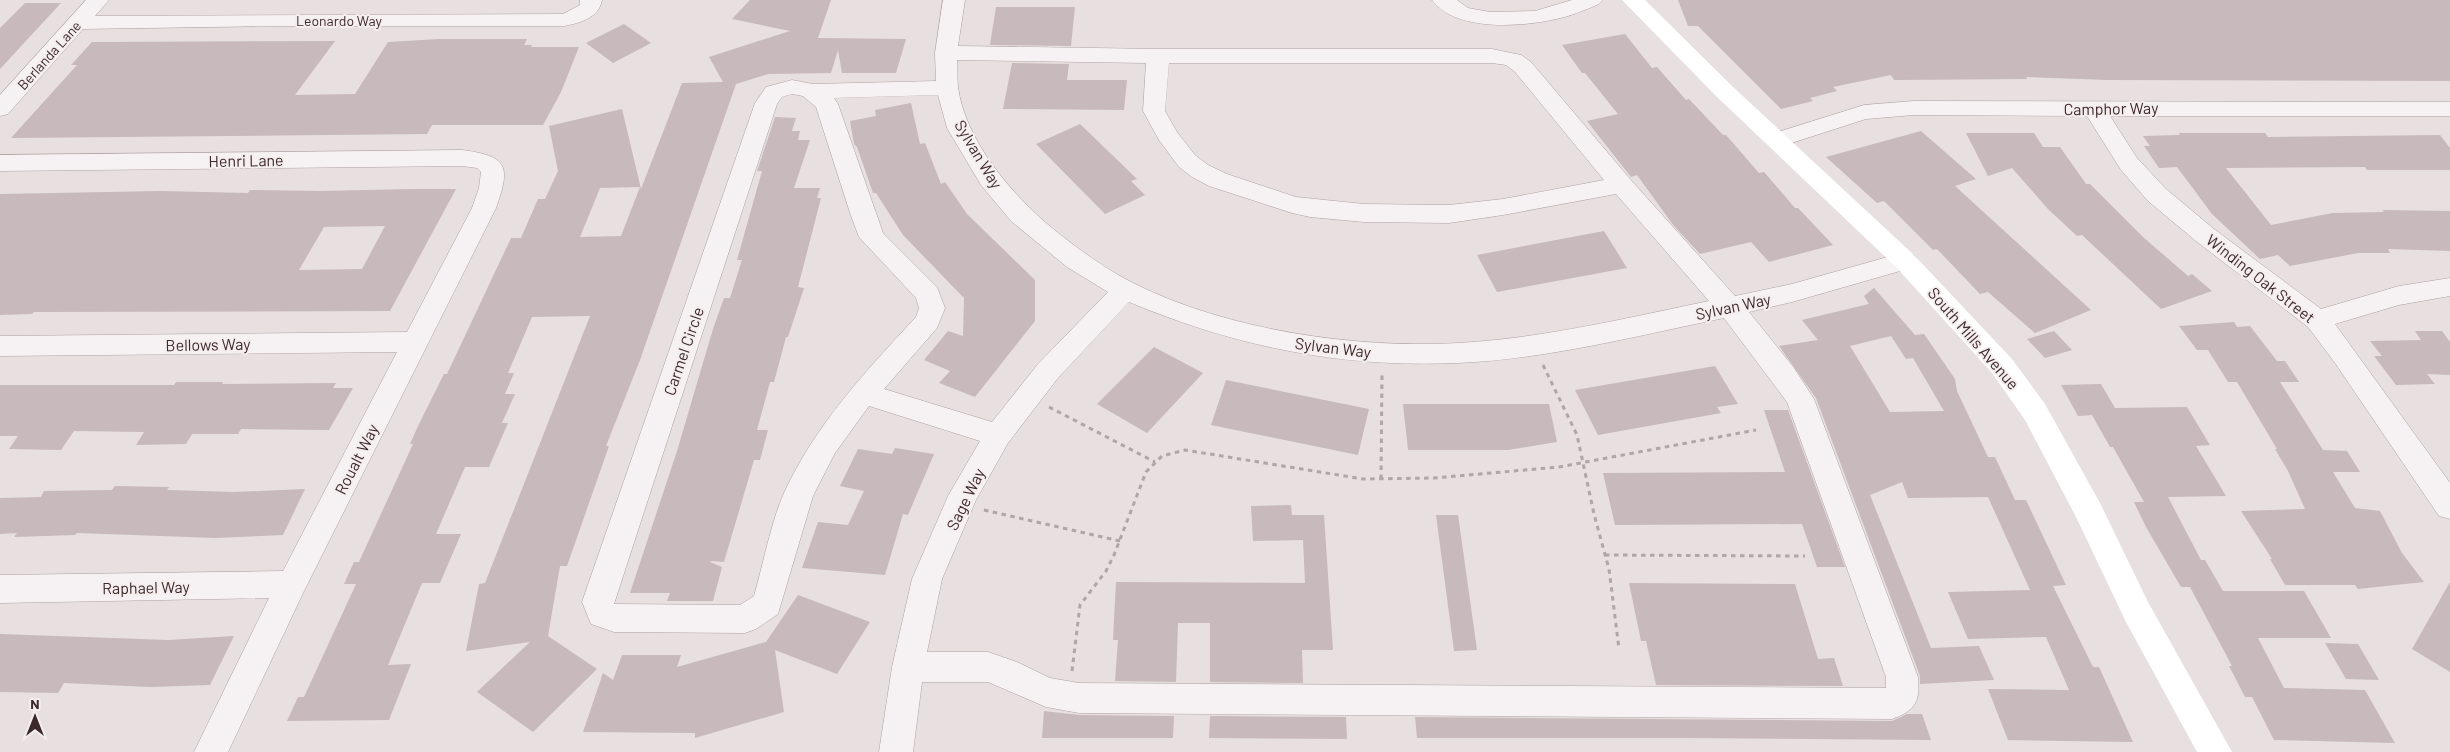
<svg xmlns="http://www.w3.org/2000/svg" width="2450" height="752" font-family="Barlow,sans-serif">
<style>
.building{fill:#c7b9bc;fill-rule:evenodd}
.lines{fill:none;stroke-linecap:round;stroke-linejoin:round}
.street-casing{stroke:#ada1a3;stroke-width:1}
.path{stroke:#b0a5a7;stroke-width:3;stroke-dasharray:4.5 4.5;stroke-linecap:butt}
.street{fill:#f6f1f2;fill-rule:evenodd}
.secondary{fill:#fff;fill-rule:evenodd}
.labels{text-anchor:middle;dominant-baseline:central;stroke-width:4;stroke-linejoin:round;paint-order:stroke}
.far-street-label{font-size:14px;fill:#3d282c;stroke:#f5eeef}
.street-label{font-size:16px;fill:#3d282c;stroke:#f5eeef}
</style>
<rect width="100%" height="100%" fill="#e7dfe0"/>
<g class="building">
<path d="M 750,0 L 831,0 L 818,38 L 906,39 L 896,73 L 842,73 L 838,50 L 831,73 L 768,74 L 736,84 L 640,360 L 606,446 L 609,446 L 567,566 L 560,566 L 548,636 L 597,669 L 533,732 L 477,692 L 530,642 L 466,651 L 479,584 L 485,583 L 590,316 L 532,317 L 508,373 L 514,373 L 505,394 L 515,394 L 502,423 L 508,423 L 495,453 L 489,467 L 465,467 L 436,534 L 461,534 L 440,583 L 422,583 L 388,665 L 411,664 L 389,720 L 287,721 L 298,697 L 304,697 L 356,584 L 344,584 L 354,562 L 359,562 L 413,444 L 410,444 L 419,424 L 444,374 L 447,374 L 511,238 L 521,238 L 538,199 L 545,199 L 558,171 L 549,126 L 622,109 L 641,189 L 682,83 L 723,82 L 709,57 L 790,31 L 732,19 ZM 640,187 L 621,236 L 580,237 L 600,188 Z"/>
<path d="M 1678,0 L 2450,0 L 2450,81 L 2108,80 L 2026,77 L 2027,79 L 1894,80 L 1891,75 L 1833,87 L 1837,91 L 1810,98 L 1813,101 L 1781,109 L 1698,26 L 1688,26 Z"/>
<path d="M 25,3 L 61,3 L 0,69 L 0,28 Z"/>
<path d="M 996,7 L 1075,7 L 1071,46 L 990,45 Z"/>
<path d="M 624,24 L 651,43 L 613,63 L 586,43 Z"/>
<path d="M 1625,34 L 1652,68 L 1657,67 L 1686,100 L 1689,99 L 1723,135 L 1726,135 L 1759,173 L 1764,172 L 1795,208 L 1798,208 L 1833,245 L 1769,262 L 1751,242 L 1700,254 L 1674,226 L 1637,175 L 1631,177 L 1587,121 L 1618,114 L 1585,73 L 1582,73 L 1562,45 Z"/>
<path d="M 438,39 L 527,39 L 524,45 L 532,45 L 531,47 L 579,47 L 561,92 L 543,125 L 432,125 L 427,134 L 11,138 L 77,65 L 71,65 L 92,42 L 335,41 L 295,95 L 355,94 L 388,42 Z"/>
<path d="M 1012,63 L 1069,64 L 1067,80 L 1127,80 L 1124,110 L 1003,109 Z"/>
<path d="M 911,103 L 920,144 L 925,143 L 941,184 L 945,182 L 967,214 L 1035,280 L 1035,321 L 975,397 L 939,383 L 950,371 L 924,360 L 948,331 L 963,336 L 964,298 L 903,235 L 876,193 L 873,193 L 857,147 L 854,144 L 850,121 L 876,116 L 875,110 Z"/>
<path d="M 775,117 L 796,118 L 792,131 L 800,131 L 798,140 L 810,140 L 794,188 L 820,188 L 817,198 L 821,198 L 798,287 L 804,288 L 788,337 L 786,337 L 774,382 L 770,382 L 757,430 L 768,430 L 760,460 L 754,460 L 724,562 L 711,561 L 710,562 L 722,567 L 713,601 L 667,601 L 670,593 L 630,593 L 677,451 L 713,329 L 724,298 L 730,298 L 742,260 L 737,260 L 762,171 L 757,171 Z"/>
<path d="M 1080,124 L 1137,179 L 1131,181 L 1145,195 L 1105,214 L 1036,144 Z"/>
<path d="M 1921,131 L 1976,179 L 1955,186 L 2091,310 L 2035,333 L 1988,292 L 1980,294 L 1937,249 L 1933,250 L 1884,201 L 1877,203 L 1826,157 Z"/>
<path d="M 1966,133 L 2034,133 L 2043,147 L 2060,147 L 2086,184 L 2090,184 L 2143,237 L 2188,276 L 2192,274 L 2212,291 L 2161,309 L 2082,235 L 2077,236 L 2048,209 L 2012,168 L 1988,176 Z"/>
<path d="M 2179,133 L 2265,133 L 2268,137 L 2440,135 L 2450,148 L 2450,170 L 2367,170 L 2365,167 L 2226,168 L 2271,225 L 2333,213 L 2384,212 L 2382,210 L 2450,211 L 2450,251 L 2388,249 L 2390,253 L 2358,253 L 2290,266 L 2278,255 L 2260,259 L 2212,214 L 2177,167 L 2159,168 L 2144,146 L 2150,146 L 2143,136 L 2180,135 Z"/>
<path d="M 413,189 L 456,189 L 390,311 L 34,312 L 32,314 L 0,315 L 0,194 L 161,191 L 248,193 L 250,190 L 320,191 ZM 385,226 L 362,269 L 299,270 L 324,227 Z"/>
<path d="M 1604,231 L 1627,268 L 1497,292 L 1477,255 Z"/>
<path d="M 1874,288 L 1915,335 L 1924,334 L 1955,379 L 1957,391 L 1988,457 L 1995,457 L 2015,500 L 2026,500 L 2066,585 L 2053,586 L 2093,667 L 2099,667 L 2133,742 L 2008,740 L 1988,689 L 2069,690 L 2046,637 L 1968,639 L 1948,592 L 2030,590 L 1988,497 L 1908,498 L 1902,482 L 1870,495 L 1931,648 L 1979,646 L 1994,680 L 1920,684 L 1920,676 L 1816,398 L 1779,346 L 1818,340 L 1802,320 L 1869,304 L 1864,296 ZM 1891,336 L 1906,359 L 1913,358 L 1944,411 L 1890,412 L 1850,346 Z"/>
<path d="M 2234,322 L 2237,327 L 2250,326 L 2277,361 L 2285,361 L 2299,382 L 2280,382 L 2323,450 L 2347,451 L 2360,472 L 2333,472 L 2355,508 L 2380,511 L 2402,553 L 2424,582 L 2358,589 L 2355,585 L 2285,585 L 2270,559 L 2272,559 L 2241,511 L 2305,509 L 2288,471 L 2275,449 L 2277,449 L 2237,382 L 2228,382 L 2208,350 L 2197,350 L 2179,326 Z"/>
<path d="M 2054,331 L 2072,350 L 2045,358 L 2027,339 Z"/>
<path d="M 2415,331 L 2442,331 L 2450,342 L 2450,375 L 2427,374 L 2435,384 L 2396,385 L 2374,356 L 2382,356 L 2370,341 L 2421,340 Z"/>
<path d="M 1154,347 L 1203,373 L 1147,433 L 1097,404 Z"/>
<path d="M 1715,366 L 1738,404 L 1717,407 L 1721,413 L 1598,435 L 1575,390 Z"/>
<path d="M 1226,380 L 1369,409 L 1358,455 L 1211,425 Z"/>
<path d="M 176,382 L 223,382 L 222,384 L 336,383 L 333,388 L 353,388 L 329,430 L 241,429 L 238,434 L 192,434 L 186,444 L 136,445 L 144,432 L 74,431 L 61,450 L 9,449 L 18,436 L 0,436 L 0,385 L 174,385 Z"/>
<path d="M 2101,384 L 2115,408 L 2187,407 L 2210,445 L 2196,446 L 2226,496 L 2168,497 L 2201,560 L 2205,560 L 2223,591 L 2304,591 L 2331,638 L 2258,638 L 2284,688 L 2365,690 L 2395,743 L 2274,740 L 2252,697 L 2245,697 L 2229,666 L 2232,666 L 2190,587 L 2181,587 L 2146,527 L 2134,502 L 2144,502 L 2113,447 L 2110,447 L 2092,415 L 2078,416 L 2061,385 Z"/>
<path d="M 1403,404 L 1549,404 L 1557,442 L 1508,450 L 1408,450 Z"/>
<path d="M 1764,410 L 1788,410 L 1845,567 L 1817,567 L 1802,524 L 1615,525 L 1603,473 L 1785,472 Z"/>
<path d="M 895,448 L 934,454 L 908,515 L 903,514 L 885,575 L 802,568 L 818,522 L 848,525 L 864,491 L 840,486 L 858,449 L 892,454 Z"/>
<path d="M 115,486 L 169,487 L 167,490 L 235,492 L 305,489 L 283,535 L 216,538 L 77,533 L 75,535 L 14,537 L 17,533 L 0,534 L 0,498 L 41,497 L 44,491 L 112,490 Z"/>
<path d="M 1291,505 L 1292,515 L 1324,515 L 1333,650 L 1302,650 L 1303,683 L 1210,682 L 1210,623 L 1178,623 L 1176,682 L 1115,681 L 1118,640 L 1113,640 L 1116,582 L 1305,583 L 1303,540 L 1253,541 L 1251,506 Z"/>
<path d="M 1436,515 L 1458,515 L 1477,650 L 1454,651 Z"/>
<path d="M 2450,582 L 2450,672 L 2412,649 Z"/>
<path d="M 1629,583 L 1795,584 L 1818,659 L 1834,658 L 1843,686 L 1656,685 L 1646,641 L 1641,641 Z"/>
<path d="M 798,595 L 870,622 L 837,674 L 775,650 L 784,712 L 695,738 L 695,733 L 583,732 L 603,673 L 613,680 L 622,655 L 681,655 L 677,667 L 766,642 Z"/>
<path d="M 0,634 L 168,640 L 234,636 L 210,685 L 150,687 L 64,683 L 58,693 L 0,692 Z"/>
<path d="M 2325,643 L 2358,644 L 2379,680 L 2346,679 Z"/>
<path d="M 1044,711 L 1079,715 L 1174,716 L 1173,738 L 1042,738 Z"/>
<path d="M 1907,714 L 1922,714 L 1931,740 L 1686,738 L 1417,738 L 1415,717 L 1892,721 Z"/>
<path d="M 1210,716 L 1346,717 L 1347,739 L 1209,738 Z"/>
</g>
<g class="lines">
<g class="street-casing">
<g id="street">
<path d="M 86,0 L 109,0 L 95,16 L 563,14 L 580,5 L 580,0 L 602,0 C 599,18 580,23 564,26 L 280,26 L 83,29 L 8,114 L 0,116 L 0,95 Z"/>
<path d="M 943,0 L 965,0 L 958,46 L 1158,49 L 1492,49 L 1521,55 L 1531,62 L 1630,179 L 1735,296 L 1792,284 L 1905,252 L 1914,255 L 1918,261 L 1914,267 L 1792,302 L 1749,312 L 1794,368 L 1814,399 L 1918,677 C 1920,702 1916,710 1892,719 L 1079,713 L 1046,707 L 988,682 L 922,682 L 913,752 L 879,752 L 892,667 L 912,579 L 948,496 L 980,441 L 869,406 L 835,453 L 813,496 L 778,614 L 756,629 L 745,633 L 614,632 L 591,624 L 582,602 L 755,103 L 766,87 L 792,80 L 813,84 L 936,81 L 935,53 ZM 957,60 L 1146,63 L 1143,111 L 1159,140 L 1179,167 L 1192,177 L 1209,186 L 1292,213 L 1310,217 L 1364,222 L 1449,223 L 1503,215 L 1616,194 L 1709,301 C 1627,318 1544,338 1459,343 C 1356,349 1226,330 1133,283 C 1104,268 1078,249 1052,228 C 1012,195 965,140 958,87 C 957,78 958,69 957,60 ZM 1169,63 L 1492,63 L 1506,65 L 1515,72 L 1604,180 L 1503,199 L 1449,205 L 1364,204 L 1296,197 L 1227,174 L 1208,165 L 1195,155 L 1177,132 L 1165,111 ZM 792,94 L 803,96 L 816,107 L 851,216 L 859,237 L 916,298 L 919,308 L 916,317 C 866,371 815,425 784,493 C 771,522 763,565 754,596 L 740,605 L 614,604 L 777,104 L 782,97 ZM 938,95 L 947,128 L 981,185 L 1011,221 L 1067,267 L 1108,292 L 1038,364 L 992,422 L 884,389 L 937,328 L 945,308 L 937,287 L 883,233 L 838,104 L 834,98 ZM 1129,302 C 1237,347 1341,368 1458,363 C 1547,359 1636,336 1724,318 L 1787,402 L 1886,677 L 1886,688 L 1079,683 L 1050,678 L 1017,662 L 988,652 L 927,652 L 942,579 L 976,500 L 1008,443 L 1058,378 Z"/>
<path d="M 1432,0 L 1457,0 L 1468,8 L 1490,12 L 1535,11 L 1572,0 L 1603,0 L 1599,4 C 1585,10 1571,16 1556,19 C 1522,27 1455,32 1432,0 Z"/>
<path d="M 1914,101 L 2450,102 L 2450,116 L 2110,116 L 2137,158 L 2166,189 L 2214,229 L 2321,309 L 2399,286 L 2450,278 L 2450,296 L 2399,305 L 2335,324 L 2450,483 L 2450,519 L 2439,516 L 2335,363 L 2308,327 L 2196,241 L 2148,201 L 2121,170 L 2087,116 L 1914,115 L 1866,119 L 1776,148 L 1768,145 L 1764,140 L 1768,135 L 1864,105 Z"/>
<path d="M 462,150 C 508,156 511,166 496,208 L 304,591 L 228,752 L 194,752 L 269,598 L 0,603 L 0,575 L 283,571 L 397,352 L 0,356 L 0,336 L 407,332 L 472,208 L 479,188 L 481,172 L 477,168 L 462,166 L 0,171 L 0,155 Z"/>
</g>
</g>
<g class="path">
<path d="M 1543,365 L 1577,435 L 1594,514 L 1609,569 L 1619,649"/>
<path d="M 1049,407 L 1155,462"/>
<path d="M 1381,479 L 1382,375"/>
<path d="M 984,510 L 1120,541"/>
<path d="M 1605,555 L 1805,556"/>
<path d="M 1072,671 L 1080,605 L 1106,571 L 1114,555 L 1146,472 L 1162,456 L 1185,450 L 1363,479 L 1434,478 L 1559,467 L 1756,430"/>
</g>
<use href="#street" class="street"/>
<path class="secondary" d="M 1622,0 L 1645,0 L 1732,86 L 1914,255 L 2012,359 L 2045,404 L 2100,503 L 2148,602 L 2232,752 L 2197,752 L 2126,622 L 2076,517 L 2025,420 L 1992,373 L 1896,267 L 1716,96 Z"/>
</g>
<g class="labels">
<g class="far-street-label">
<text x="339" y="20">Leonardo Way</text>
<text transform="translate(49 55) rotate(-48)">Berlanda Lane</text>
</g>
<g class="street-label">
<text transform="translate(2111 108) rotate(-1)">Camphor Way</text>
<text transform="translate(979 154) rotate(59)">Sylvan Way</text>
<text transform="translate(246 160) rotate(-1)">Henri Lane</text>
<text transform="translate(2261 278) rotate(38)">Winding Oak Street</text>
<text transform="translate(1733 306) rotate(-12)">Sylvan Way</text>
<text transform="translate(1974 338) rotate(49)">South Mills Avenue</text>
<text transform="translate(208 344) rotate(-1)">Bellows Way</text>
<text transform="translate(1333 347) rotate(7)">Sylvan Way</text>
<text transform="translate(683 351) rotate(-71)">Carmel Circle</text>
<text transform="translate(356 459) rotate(-63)">Roualt Way</text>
<text transform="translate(965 499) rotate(-64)">Sage Way</text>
<text transform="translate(146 587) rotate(-1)">Raphael Way</text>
</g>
</g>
<g transform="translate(35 717)" stroke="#f5eeef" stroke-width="4" paint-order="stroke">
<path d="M0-4L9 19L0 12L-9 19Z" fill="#3d282c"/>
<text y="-8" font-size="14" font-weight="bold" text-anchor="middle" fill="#3d282c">N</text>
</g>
</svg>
